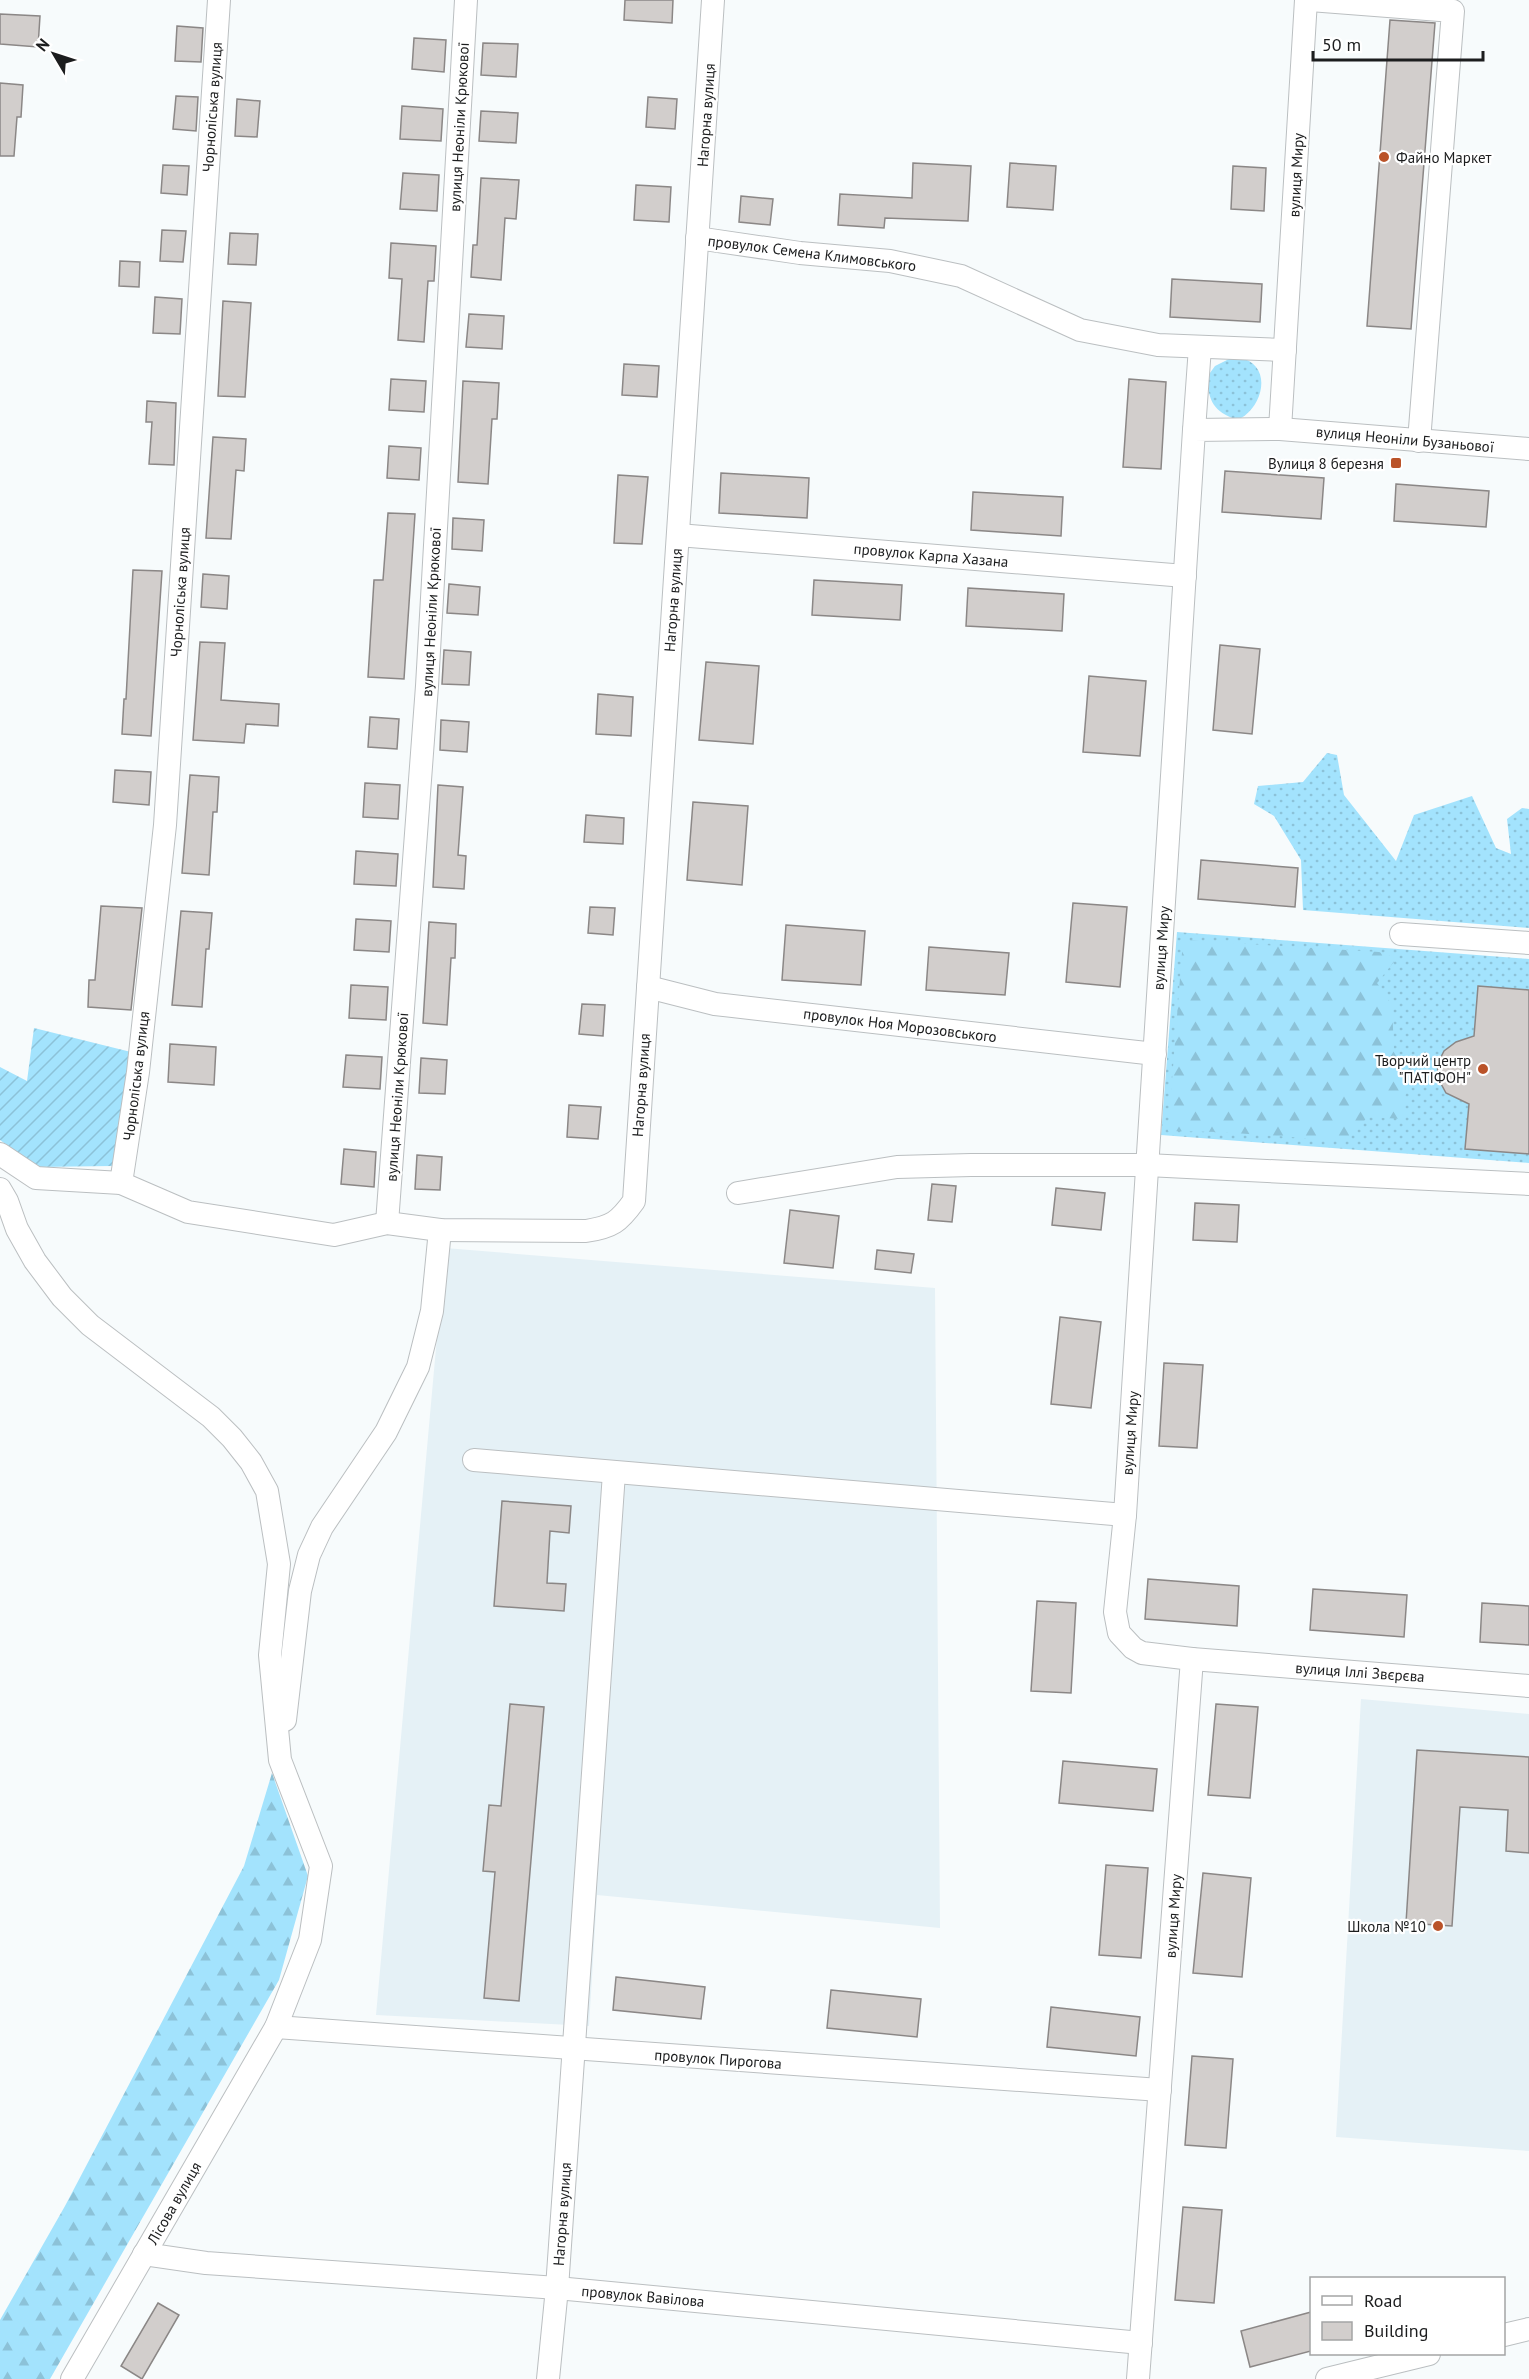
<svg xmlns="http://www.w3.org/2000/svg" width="1529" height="2379" font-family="'PT Sans',sans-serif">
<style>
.built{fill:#e5f1f6}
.grass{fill:url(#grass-dots)}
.forest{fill:url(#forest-firs)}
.garden{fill:url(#garden-furrows)}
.building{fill:#d2cecc;stroke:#8b8786;stroke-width:1.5}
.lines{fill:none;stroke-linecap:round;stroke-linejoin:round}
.minor-casing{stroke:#bbbfc1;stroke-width:24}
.minor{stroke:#fff;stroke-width:22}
.poi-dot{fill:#ba5329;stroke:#fff;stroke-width:2}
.labels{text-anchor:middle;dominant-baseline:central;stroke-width:4.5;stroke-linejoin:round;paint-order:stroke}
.street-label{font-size:15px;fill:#1c1d1e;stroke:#fff}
.poi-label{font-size:15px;fill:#1c1d1e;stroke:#fff;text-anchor:end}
</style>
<defs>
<pattern id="grass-dots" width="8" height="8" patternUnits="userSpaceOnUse" patternTransform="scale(1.5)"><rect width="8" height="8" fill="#a3e3fd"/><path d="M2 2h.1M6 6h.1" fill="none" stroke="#8cc2d8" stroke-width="1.8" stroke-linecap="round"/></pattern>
<pattern id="forest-firs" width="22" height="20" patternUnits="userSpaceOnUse" patternTransform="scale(1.5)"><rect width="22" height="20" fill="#a3e3fd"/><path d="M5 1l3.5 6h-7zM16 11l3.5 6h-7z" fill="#8cc2d8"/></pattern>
<pattern id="garden-furrows" width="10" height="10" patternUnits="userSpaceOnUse" patternTransform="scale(1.5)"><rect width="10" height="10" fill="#a3e3fd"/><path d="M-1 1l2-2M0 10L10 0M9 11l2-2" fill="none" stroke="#8cc2d8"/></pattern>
</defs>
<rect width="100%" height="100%" fill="#f7fbfc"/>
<g class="built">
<path d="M 445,1248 L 935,1288 L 940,1928 L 597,1895 L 589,2026 L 376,2015 Z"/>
<path d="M 1361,1699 L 1529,1714 L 1529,2151 L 1336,2137 Z"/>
</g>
<g class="grass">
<path d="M 1229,359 C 1235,359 1243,358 1249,361 C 1272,374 1260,411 1237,420 C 1213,411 1209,402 1207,377 L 1215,366 Z"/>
<path d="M 1327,753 L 1337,755 L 1344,795 L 1396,861 L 1414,815 L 1472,796 L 1496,848 L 1511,854 L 1507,819 L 1522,808 L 1529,809 L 1529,928 L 1303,910 L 1301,860 L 1274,816 L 1254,804 L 1258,786 L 1303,782 Z"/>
<path d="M 1177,932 L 1529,959 L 1529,1163 L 1161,1135 Z"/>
</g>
<g class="forest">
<path d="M 1183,940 L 1379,952 L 1397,958 L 1377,983 L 1392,1005 L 1394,1051 L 1418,1067 L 1403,1100 L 1403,1119 L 1368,1117 L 1344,1141 L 1221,1132 L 1168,1131 Z"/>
<path d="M 272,1773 L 308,1876 L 279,1980 L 50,2379 L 0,2379 L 0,2320 L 65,2206 L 244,1866 Z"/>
</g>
<path class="garden" d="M 34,1028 L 131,1052 L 112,1166 L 37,1167 L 0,1140 L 0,1067 L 27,1081 Z"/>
<g class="building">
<path d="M 625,0 L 673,0 L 672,23 L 624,20 Z"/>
<path d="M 0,14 L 40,16 L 38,47 L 0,44 Z"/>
<path d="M 1390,20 L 1435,23 L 1411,329 L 1367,326 Z"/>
<path d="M 177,26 L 203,28 L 201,62 L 175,61 Z"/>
<path d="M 414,38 L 446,40 L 444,72 L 412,69 Z"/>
<path d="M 483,43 L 518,44 L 516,77 L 481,75 Z"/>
<path d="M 0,83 L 23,85 L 21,117 L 17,117 L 14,156 L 0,156 Z"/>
<path d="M 176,96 L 198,97 L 196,131 L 173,129 Z"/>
<path d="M 648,97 L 677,99 L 675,129 L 646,127 Z"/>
<path d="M 237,99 L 260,101 L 257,137 L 235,136 Z"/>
<path d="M 402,106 L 443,109 L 441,141 L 400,139 Z"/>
<path d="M 481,111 L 518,113 L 516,143 L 479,141 Z"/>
<path d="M 913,163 L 971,166 L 968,221 L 885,218 L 884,228 L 838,225 L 840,194 L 912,198 Z"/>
<path d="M 1010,163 L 1056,166 L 1053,210 L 1007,207 Z"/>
<path d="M 163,165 L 189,166 L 187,195 L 161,193 Z"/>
<path d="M 1233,166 L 1266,168 L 1264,211 L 1231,209 Z"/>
<path d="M 403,173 L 439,175 L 437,211 L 400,209 Z"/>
<path d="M 481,178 L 519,180 L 516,219 L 505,218 L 501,280 L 471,277 L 473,245 L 477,245 Z"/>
<path d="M 636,185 L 671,187 L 669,222 L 634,220 Z"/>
<path d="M 741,196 L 773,199 L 770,225 L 739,222 Z"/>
<path d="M 162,230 L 186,231 L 183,262 L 160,261 Z"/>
<path d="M 230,233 L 258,234 L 256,265 L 228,264 Z"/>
<path d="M 391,243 L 436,246 L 434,281 L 428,281 L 424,342 L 398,340 L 402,279 L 389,278 Z"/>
<path d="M 120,261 L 140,262 L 139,287 L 119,286 Z"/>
<path d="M 1172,279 L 1262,284 L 1260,322 L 1170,317 Z"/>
<path d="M 155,297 L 182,299 L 180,334 L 153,333 Z"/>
<path d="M 223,301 L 251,303 L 245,397 L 218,396 Z"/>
<path d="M 469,314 L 504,316 L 502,349 L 466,347 Z"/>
<path d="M 624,364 L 659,366 L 657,397 L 622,395 Z"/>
<path d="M 391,379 L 426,381 L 424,412 L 389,410 Z"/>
<path d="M 1129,379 L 1166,382 L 1161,469 L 1123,467 Z"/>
<path d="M 463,381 L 499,383 L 497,419 L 492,419 L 488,484 L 458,482 Z"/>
<path d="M 147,401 L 176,403 L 174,465 L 149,464 L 152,422 L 146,422 Z"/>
<path d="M 213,437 L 246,439 L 244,471 L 236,470 L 231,539 L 206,538 Z"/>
<path d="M 389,446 L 421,448 L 419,480 L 387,478 Z"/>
<path d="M 1225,471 L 1324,478 L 1321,519 L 1222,512 Z"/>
<path d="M 721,473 L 809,478 L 807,518 L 719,513 Z"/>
<path d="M 618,475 L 648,477 L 642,544 L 614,543 Z"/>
<path d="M 1396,484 L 1489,491 L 1486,527 L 1394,521 Z"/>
<path d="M 973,492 L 1063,497 L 1061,536 L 971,530 Z"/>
<path d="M 388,513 L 415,514 L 404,679 L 368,677 L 374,580 L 383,580 Z"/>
<path d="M 453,518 L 484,520 L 482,551 L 452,549 Z"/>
<path d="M 133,570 L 162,571 L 151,736 L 122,734 L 124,699 L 126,699 Z"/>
<path d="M 203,574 L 229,576 L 227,609 L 201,607 Z"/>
<path d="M 814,580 L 902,585 L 900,620 L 812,615 Z"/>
<path d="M 449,584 L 480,587 L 478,615 L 447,613 Z"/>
<path d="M 968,588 L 1064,594 L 1062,631 L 966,626 Z"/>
<path d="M 200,642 L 225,643 L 221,700 L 279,704 L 278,726 L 246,724 L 244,743 L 193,740 Z"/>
<path d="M 1220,645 L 1260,649 L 1252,734 L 1213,730 Z"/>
<path d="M 444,650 L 471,652 L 469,685 L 442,684 Z"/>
<path d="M 706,662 L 759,666 L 753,744 L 699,740 Z"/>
<path d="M 1089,676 L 1146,681 L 1140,756 L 1083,752 Z"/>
<path d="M 598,694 L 633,697 L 631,736 L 596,734 Z"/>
<path d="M 370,717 L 399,719 L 397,749 L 368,747 Z"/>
<path d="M 441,720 L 469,722 L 467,752 L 440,750 Z"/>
<path d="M 115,770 L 151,772 L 149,805 L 113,802 Z"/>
<path d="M 190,775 L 219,777 L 217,812 L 213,812 L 209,875 L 182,873 Z"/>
<path d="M 365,783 L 400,785 L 398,819 L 363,817 Z"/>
<path d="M 438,785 L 463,787 L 458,855 L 466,856 L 464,889 L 433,887 Z"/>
<path d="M 693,802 L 748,806 L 742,885 L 687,880 Z"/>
<path d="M 586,815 L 624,818 L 623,844 L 584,842 Z"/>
<path d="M 356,851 L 398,854 L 396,886 L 354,884 Z"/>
<path d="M 1201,860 L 1298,868 L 1295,907 L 1198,899 Z"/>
<path d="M 1073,903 L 1127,907 L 1120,987 L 1066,982 Z"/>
<path d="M 101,906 L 142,908 L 131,1010 L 88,1007 L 89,980 L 95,980 Z"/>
<path d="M 590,907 L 615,908 L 613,935 L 588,933 Z"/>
<path d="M 181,911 L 212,913 L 209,949 L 206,949 L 202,1007 L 172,1005 Z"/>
<path d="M 356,919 L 391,921 L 389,952 L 354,950 Z"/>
<path d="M 429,922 L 456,924 L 455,958 L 451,958 L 447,1025 L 423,1023 Z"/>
<path d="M 786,925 L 865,931 L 861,985 L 782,980 Z"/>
<path d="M 929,947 L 1009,953 L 1005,995 L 926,990 Z"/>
<path d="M 351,985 L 388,987 L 386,1020 L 349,1018 Z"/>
<path d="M 1478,986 L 1529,990 L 1529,1154 L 1465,1149 L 1469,1104 L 1446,1093 L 1439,1080 L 1437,1065 L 1444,1051 L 1456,1042 L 1474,1036 Z"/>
<path d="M 582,1004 L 605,1005 L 603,1036 L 579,1034 Z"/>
<path d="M 170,1044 L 216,1047 L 214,1085 L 168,1082 Z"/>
<path d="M 346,1055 L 382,1057 L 380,1089 L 343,1087 Z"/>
<path d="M 421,1058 L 447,1060 L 445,1094 L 419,1093 Z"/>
<path d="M 569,1105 L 601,1107 L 598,1139 L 567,1137 Z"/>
<path d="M 344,1149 L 376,1152 L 374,1187 L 341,1184 Z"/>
<path d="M 417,1155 L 442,1157 L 440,1190 L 415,1189 Z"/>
<path d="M 932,1184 L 956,1186 L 952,1222 L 928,1220 Z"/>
<path d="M 1056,1188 L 1105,1193 L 1101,1230 L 1052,1225 Z"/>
<path d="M 1195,1203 L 1239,1205 L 1237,1242 L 1193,1240 Z"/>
<path d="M 790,1210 L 839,1216 L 833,1268 L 784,1263 Z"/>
<path d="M 877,1250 L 914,1254 L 911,1273 L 875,1269 Z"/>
<path d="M 1060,1317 L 1101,1322 L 1091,1408 L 1051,1404 Z"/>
<path d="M 1164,1363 L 1203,1365 L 1197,1448 L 1159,1446 Z"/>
<path d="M 502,1501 L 571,1506 L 569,1533 L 550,1531 L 547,1583 L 566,1584 L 564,1611 L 494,1606 Z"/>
<path d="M 1148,1579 L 1239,1586 L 1237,1626 L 1145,1619 Z"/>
<path d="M 1313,1589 L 1407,1595 L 1404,1637 L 1310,1630 Z"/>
<path d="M 1037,1601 L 1076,1603 L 1071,1693 L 1031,1691 Z"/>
<path d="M 1482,1603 L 1529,1606 L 1529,1645 L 1480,1642 Z"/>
<path d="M 510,1704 L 544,1707 L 519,2001 L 484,1998 L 495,1872 L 483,1871 L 489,1805 L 501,1806 Z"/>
<path d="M 1216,1704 L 1258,1707 L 1250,1798 L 1208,1795 Z"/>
<path d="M 1417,1750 L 1529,1757 L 1529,1853 L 1506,1851 L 1508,1810 L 1460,1807 L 1452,1926 L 1406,1923 Z"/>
<path d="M 1063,1761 L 1157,1769 L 1153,1811 L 1059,1803 Z"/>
<path d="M 1106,1865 L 1148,1868 L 1141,1958 L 1099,1955 Z"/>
<path d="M 1203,1873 L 1251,1878 L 1242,1977 L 1193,1973 Z"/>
<path d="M 616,1977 L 705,1987 L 701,2019 L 613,2010 Z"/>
<path d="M 831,1990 L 921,1999 L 917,2037 L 827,2028 Z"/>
<path d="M 1051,2007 L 1140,2017 L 1136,2056 L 1047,2047 Z"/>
<path d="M 1192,2056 L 1233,2059 L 1226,2148 L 1185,2145 Z"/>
<path d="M 1183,2207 L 1222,2210 L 1214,2303 L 1175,2300 Z"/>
<path d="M 158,2303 L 179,2315 L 142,2379 L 121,2366 Z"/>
<path d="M 1311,2312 L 1311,2351 L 1250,2367 L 1241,2331 Z"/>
</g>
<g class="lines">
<g class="minor-casing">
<g id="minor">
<path d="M 1310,0 L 1453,11 L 1419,441"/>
<path d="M 697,238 L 800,253 L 890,261 L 961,276 L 1080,330 L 1158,345 L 1285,350"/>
<path d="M 1280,429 L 1306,0"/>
<path d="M 1194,430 L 1200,347"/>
<path d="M 678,535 L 1185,576"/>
<path d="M 1401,934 L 1529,943"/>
<path d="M 648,987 L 715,1004 L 1155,1054"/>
<path d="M 0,1154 L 36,1178 L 121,1183 L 188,1212 L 334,1235 L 387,1223 L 440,1230 L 586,1231 C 612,1227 619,1222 634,1201 L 713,0"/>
<path d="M 121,1183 L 138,1072 L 165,825 L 219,0"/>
<path d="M 0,1189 L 7,1201 L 17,1229 L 35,1261 L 62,1297 L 90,1325 L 211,1417 L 232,1438 L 251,1462 L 267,1491 L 279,1564 L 270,1655 L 280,1760 L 321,1866 L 310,1940 L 276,2027 L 72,2379"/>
<path d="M 738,1193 L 897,1167 L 971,1165 L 1147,1165 L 1529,1184"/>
<path d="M 387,1223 L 427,686 L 466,0"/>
<path d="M 474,1460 L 1125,1515"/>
<path d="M 1192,1659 L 1529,1686"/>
<path d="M 285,1720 L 300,1591 L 309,1555 L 322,1527 L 386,1432 L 418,1367 L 432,1311 L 440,1230"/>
<path d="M 276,2027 L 1160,2090"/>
<path d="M 144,2254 L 206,2263 L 557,2288 L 1141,2343"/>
<path d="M 1504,2335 L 1529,2329"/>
<path d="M 548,2379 L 557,2288 L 614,1473"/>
<path d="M 1138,2379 L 1192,1659 L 1142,1653 L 1133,1648 L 1119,1633 L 1115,1612 L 1125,1515 L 1194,430 L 1280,429 L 1529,449"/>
<path d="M 1327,2379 L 1429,2354"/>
</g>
</g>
<use href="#minor" class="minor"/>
</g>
<g class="poi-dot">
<circle cx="1384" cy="157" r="6"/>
<rect x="1390" y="457" width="12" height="12" rx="3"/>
<circle cx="1483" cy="1069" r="6"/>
<circle cx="1438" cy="1926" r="6"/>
</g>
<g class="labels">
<g class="street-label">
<text transform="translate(212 107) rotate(-86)">Чорноліська вулиця</text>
<text transform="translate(706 115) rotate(-86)">Нагорна вулиця</text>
<text transform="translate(459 127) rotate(-87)">вулиця Неоніли Крюкової</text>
<text transform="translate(1296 175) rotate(-87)">вулиця Миру</text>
<text transform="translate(812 253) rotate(7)">провулок Семена Климовського</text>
<text transform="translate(1405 439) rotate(5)">вулиця Неоніли Бузаньової</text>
<text transform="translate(931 555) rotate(5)">провулок Карпа Хазана</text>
<text transform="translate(180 592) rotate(-86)">Чорноліська вулиця</text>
<text transform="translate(673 600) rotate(-86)">Нагорна вулиця</text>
<text transform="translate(431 612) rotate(-87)">вулиця Неоніли Крюкової</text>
<text transform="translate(1161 948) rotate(-86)">вулиця Миру</text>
<text transform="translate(900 1025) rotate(7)">провулок Ноя Морозовського</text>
<text transform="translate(136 1076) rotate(-83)">Чорноліська вулиця</text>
<text transform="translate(641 1085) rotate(-86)">Нагорна вулиця</text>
<text transform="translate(397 1097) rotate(-86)">вулиця Неоніли Крюкової</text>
<text transform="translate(1130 1433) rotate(-86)">вулиця Миру</text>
<text transform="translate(1360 1672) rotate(4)">вулиця Іллі Звєрєва</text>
<text transform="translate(1173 1916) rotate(-86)">вулиця Миру</text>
<text transform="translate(718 2059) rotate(4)">провулок Пирогова</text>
<text transform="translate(174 2203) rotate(-60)">Лісова вулиця</text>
<text transform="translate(562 2214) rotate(-86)">Нагорна вулиця</text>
<text transform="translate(643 2296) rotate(5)">провулок Вавілова</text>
</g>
<g class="poi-label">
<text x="1396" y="157" text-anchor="start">Файно Маркет</text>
<text x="1384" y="463">Вулиця 8 березня</text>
<text x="1471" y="1060">Творчий центр<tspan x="1471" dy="17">"ПАТІФОН"</tspan></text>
<text x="1426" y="1926">Школа №10</text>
</g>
</g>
<rect x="1310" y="2277" width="195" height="78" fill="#ffffff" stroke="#a4a5a5" stroke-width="1.5"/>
<rect x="1322" y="2296" width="30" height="9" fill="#ffffff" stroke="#a4a5a5" stroke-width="1.5"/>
<text x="1364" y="2307" font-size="18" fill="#1c1d1e">Road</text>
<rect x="1322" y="2322" width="30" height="18" fill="#d2cecc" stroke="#a4a5a5" stroke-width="1.5"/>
<text x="1364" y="2337" font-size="18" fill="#1c1d1e">Building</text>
<g transform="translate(54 54) rotate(309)" stroke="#ffffff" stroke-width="4.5" paint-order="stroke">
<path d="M0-4.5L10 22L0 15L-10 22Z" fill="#1c1d1e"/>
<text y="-9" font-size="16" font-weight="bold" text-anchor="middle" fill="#1c1d1e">N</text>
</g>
<path d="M1313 51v9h170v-9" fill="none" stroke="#1c1d1e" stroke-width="3"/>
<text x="1322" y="51" font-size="18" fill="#1c1d1e" stroke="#ffffff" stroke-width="4.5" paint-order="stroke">50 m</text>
</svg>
